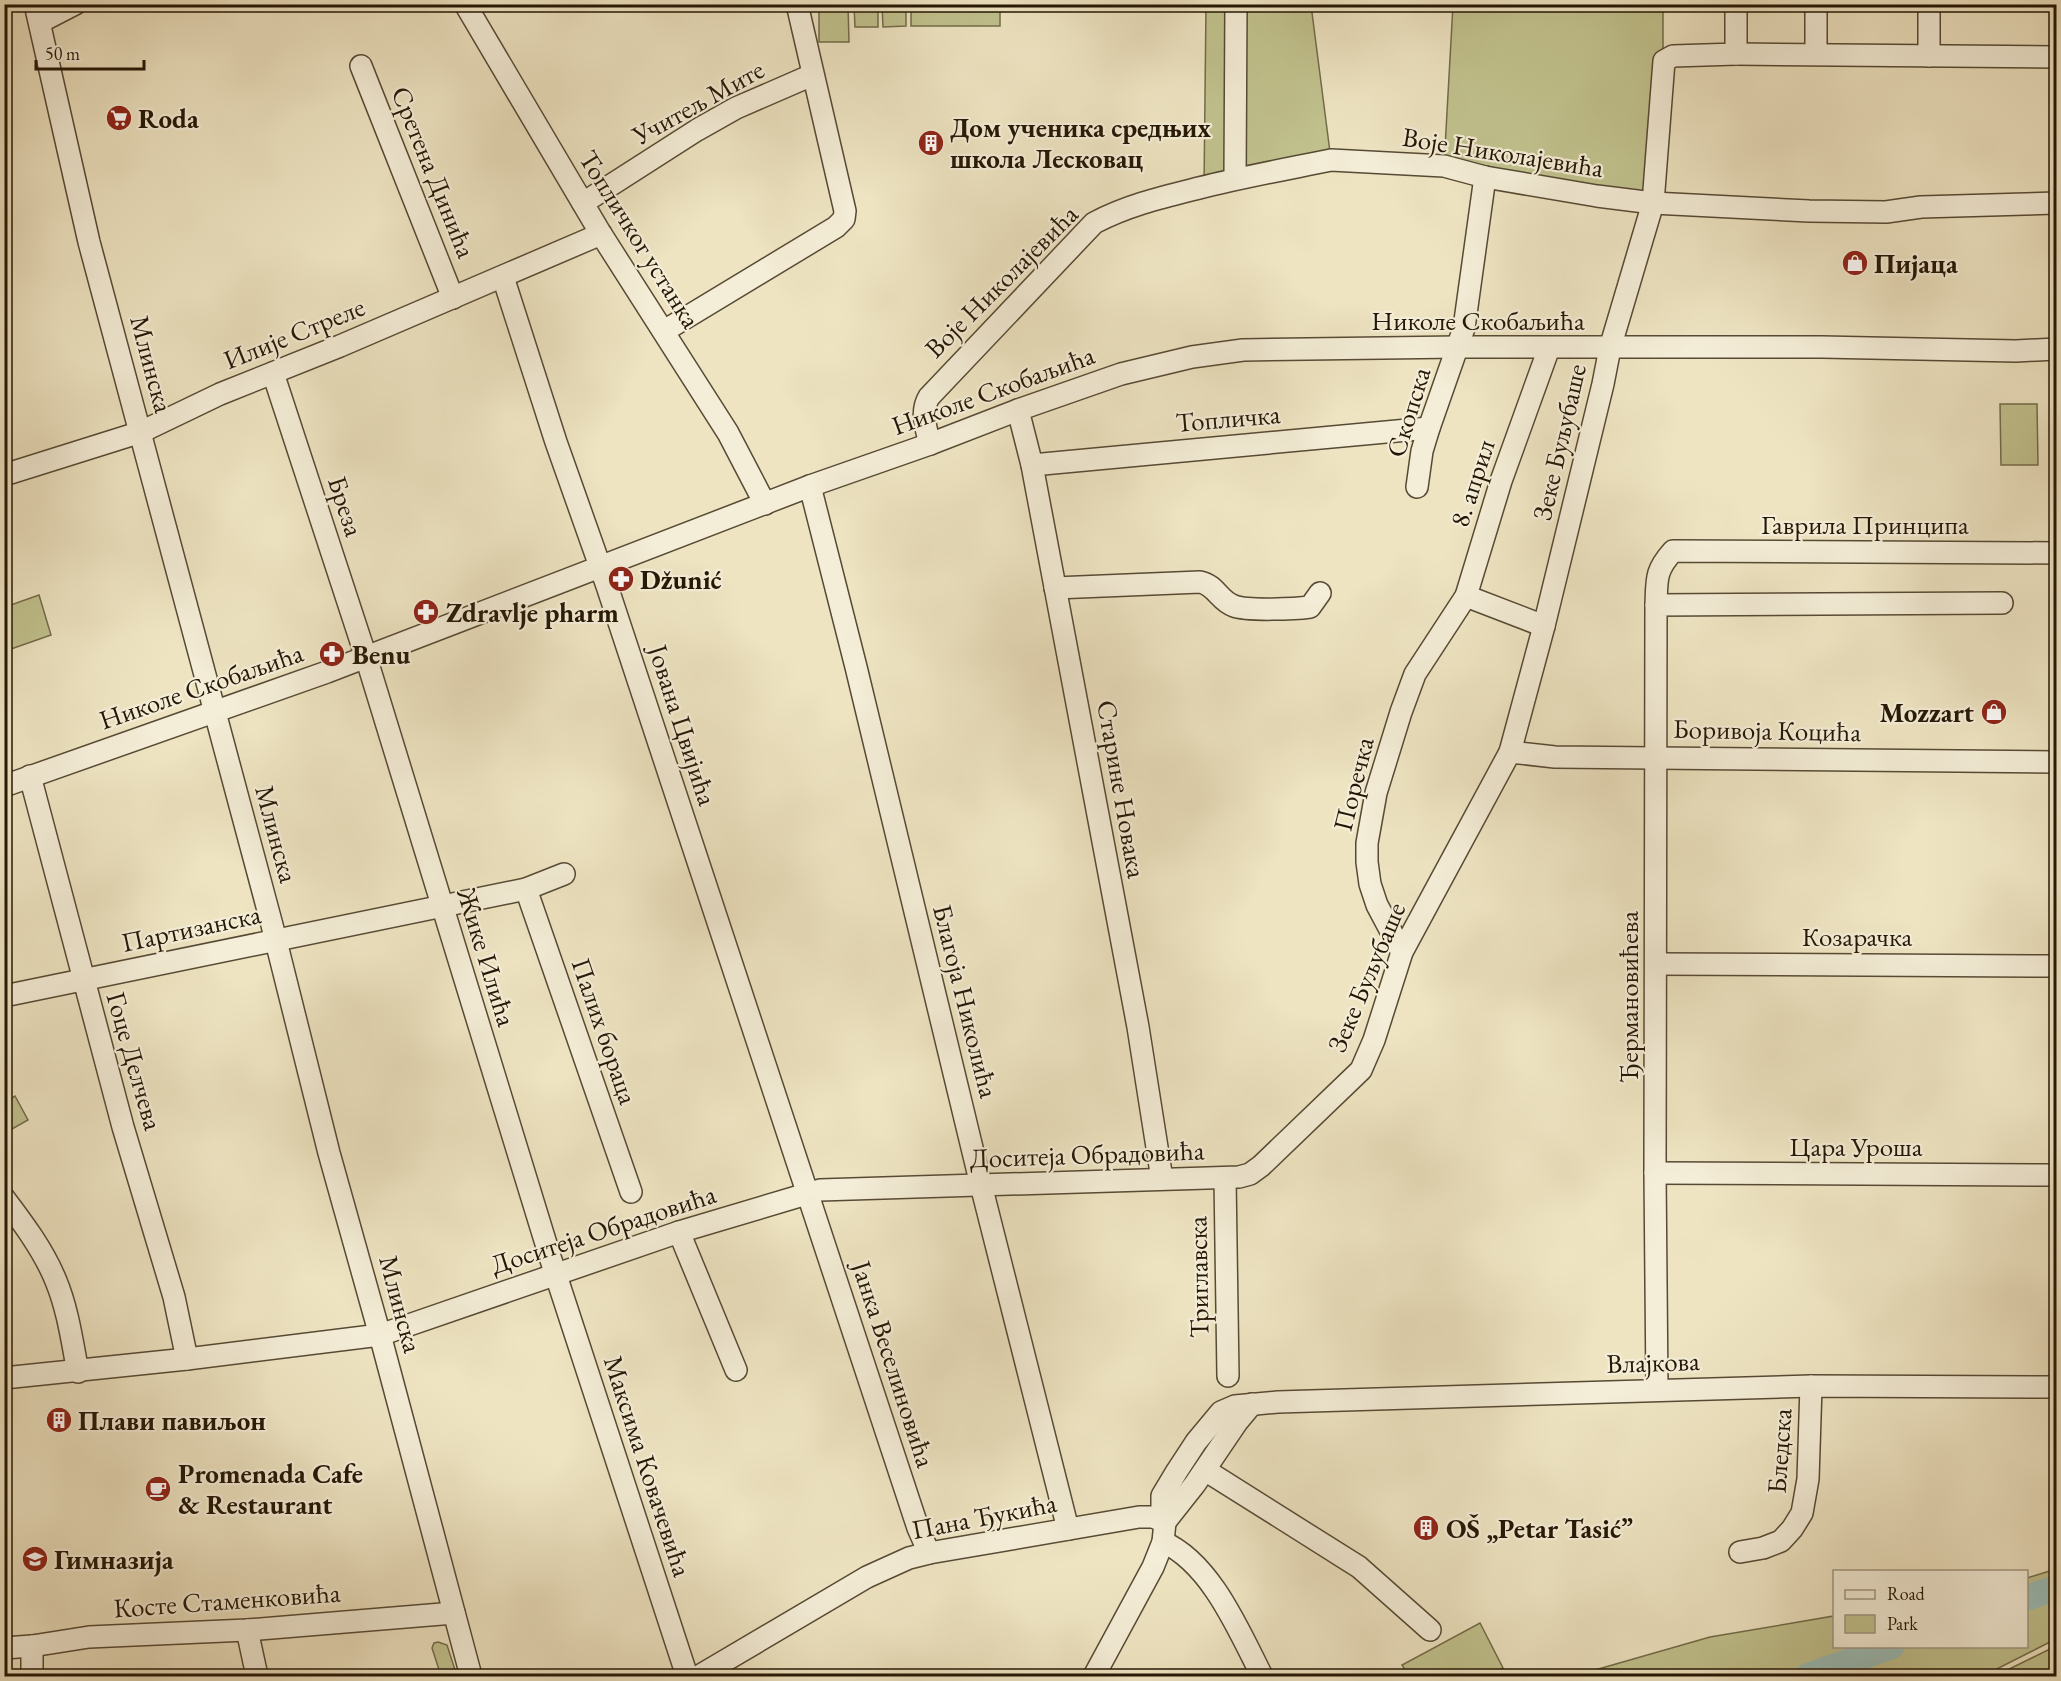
<svg xmlns="http://www.w3.org/2000/svg" width="2061" height="1681" font-family="'EB Garamond',serif">
<style>
.green{fill:#c1c28e;stroke:#736c4a;stroke-width:1.5}
.lines{fill:none;stroke-linecap:round;stroke-linejoin:round}
.river{stroke:#9bbeb8;stroke-width:26}
.minor-casing{stroke:#574a34;stroke-width:24}
.minor{stroke:#f4edd7;stroke-width:21}
.labels{text-anchor:middle;dominant-baseline:central;stroke-width:4.5;stroke-linejoin:round;paint-order:stroke}
.street-label{font-size:27px;fill:#251705;stroke:#f4edd7}
.poi-label{font-size:27px;font-weight:bold;fill:#251705;stroke:#f4edd7;text-anchor:start}
</style>
<rect width="100%" height="100%" fill="#eee4c2"/>
<filter id="stains"><feTurbulence type="fractalNoise" baseFrequency=".00333" numOctaves="4"/><feColorMatrix values="0 0 0 0 .2 0 0 0 0 .09 0 0 0 0 .02 0 0 0 .5 -.17"/></filter>
<radialGradient id="worn" r=".72"><stop offset=".6" stop-color="#630" stop-opacity="0"/><stop offset="1" stop-color="#630" stop-opacity=".3"/></radialGradient>
<g class="green">
<path d="M 819,5 L 848,5 L 849,42 L 819,42 Z"/>
<path d="M 854,5 L 878,5 L 878,27 L 855,27 Z"/>
<path d="M 882,5 L 906,5 L 906,26 L 883,27 Z"/>
<rect x="911" y="5" width="89" height="21"/>
<path d="M 1206,5 L 1311,5 L 1331,160 L 1204,187 Z"/>
<path d="M 1453,5 L 1663,5 L 1663,50 L 1653,203 L 1444,166 Z"/>
<path d="M 2000,404 L 2037,404 L 2038,465 L 2001,465 Z"/>
<path d="M 39,595 L 51,635 L 11,649 L 5,629 L 5,607 Z"/>
<path d="M 15,1096 L 28,1120 L 5,1133 L 5,1102 Z"/>
<path d="M 2056,1569 L 2056,1639 L 1983,1676 L 1574,1676 L 1710,1637 L 1834,1616 L 1834,1646 L 2026,1646 L 2027,1578 Z"/>
<path d="M 1480,1623 L 1503,1668 L 1487,1676 L 1409,1676 L 1402,1665 Z"/>
<path d="M 438,1642 L 447,1645 L 457,1676 L 441,1676 L 432,1648 L 434,1643 Z"/>
<path d="M 2056,1646 L 2056,1676 L 1998,1676 L 1997,1675 Z"/>
</g>
<g class="lines">
<g class="river">
<path d="M 2026,1598 L 2056,1588"/>
<path d="M 1808,1676 L 1892,1646"/>
</g>
<g class="minor-casing">
<g id="minor">
<path d="M 35,4 L 89,242 L 272,925 L 329,1153 L 383,1346 L 471,1676"/>
<path d="M 465,4 L 601,234 L 728,433 L 765,504"/>
<path d="M 44,20 L 75,4"/>
<path d="M 1736,54 L 2056,57"/>
<path d="M 1816,54 L 1816,4"/>
<path d="M 1929,56 L 1929,4"/>
<path d="M 361,66 L 453,298"/>
<path d="M 1235,178 L 1236,4"/>
<path d="M 583,203 L 697,130 L 736,108 L 812,75"/>
<path d="M 503,277 L 556,442 L 607,586 L 918,1528 L 929,1553"/>
<path d="M 664,331 L 836,227 L 844,219 L 845,211 L 797,4"/>
<path d="M 273,373 L 366,657 L 551,1260 L 687,1676"/>
<path d="M 1018,410 L 1032,465 L 1138,1027 L 1162,1179"/>
<path d="M 930,444 C 926,428 920,412 929,397 L 1094,223 C 1128,205 1163,197 1199,188 C 1243,177 1287,169 1331,160 L 1444,166 L 1485,177 L 1597,196 L 1653,203 L 1809,211 L 1886,212 L 1921,207 L 2056,203"/>
<path d="M 1032,465 L 1429,428"/>
<path d="M 4,475 L 141,432 L 220,394 L 340,346 L 601,234"/>
<path d="M 810,486 L 856,667 L 981,1185 L 1068,1529"/>
<path d="M 1417,487 L 1422,451 L 1429,428 L 1464,328 L 1485,177"/>
<path d="M 1055,588 L 1200,582 C 1216,585 1219,601 1234,606 C 1247,611 1296,609 1310,607 L 1320,593"/>
<path d="M 1466,596 L 1544,626"/>
<path d="M 1656,605 C 1657,579 1655,571 1673,551 L 2056,553"/>
<path d="M 1510,752 L 1555,757 L 2056,762"/>
<path d="M 30,776 L 123,1127 L 174,1297 L 187,1359"/>
<path d="M 4,786 L 327,672 L 810,486 L 930,444 L 1018,410 L 1121,374 L 1192,357 L 1243,350 L 1458,347 L 1822,347 L 2016,351 L 2056,349"/>
<path d="M 526,889 L 631,1192"/>
<path d="M 1402,952 L 1377,905 L 1370,884 L 1367,862 L 1367,843 L 1376,793 L 1401,712 L 1415,674 L 1466,596 L 1501,481 L 1549,348"/>
<path d="M 1657,964 L 2056,966"/>
<path d="M 4,996 L 526,889 L 564,874"/>
<path d="M 1655,1173 L 2056,1175"/>
<path d="M 1225,1178 L 1228,1376"/>
<path d="M 4,1198 C 23,1223 44,1251 56,1281 C 68,1310 72,1341 78,1372"/>
<path d="M 679,1232 L 736,1370"/>
<path d="M 4,1378 L 187,1359 L 380,1335 L 679,1232 L 820,1190 L 1239,1177 L 1250,1174 L 1261,1166 L 1361,1070 L 1374,1040 L 1402,952 L 1510,752 L 1544,626 L 1603,384 L 1610,348 L 1653,203 L 1664,61 L 1673,56 L 1736,54 L 1736,4"/>
<path d="M 1657,1390 L 1655,1173 L 1656,605 L 2002,603"/>
<path d="M 1205,1470 L 1359,1567 L 1430,1630"/>
<path d="M 1165,1522 L 1195,1484 L 1237,1422 L 1252,1404"/>
<path d="M 1163,1542 C 1211,1563 1239,1631 1262,1676"/>
<path d="M 1740,1552 L 1763,1548 L 1781,1541 L 1792,1529 L 1802,1513 L 1808,1479 L 1811,1386"/>
<path d="M 247,1630 L 257,1676"/>
<path d="M 4,1648 L 32,1646 L 89,1637 L 247,1630 L 454,1613"/>
<path d="M 32,1676 L 32,1646"/>
<path d="M 699,1676 L 867,1577 L 909,1558 L 929,1553 L 1139,1517 L 1153,1517 L 1165,1522"/>
<path d="M 1094,1676 L 1153,1567 L 1163,1542 L 1165,1522 L 1162,1510 L 1162,1496 L 1177,1471 L 1196,1442 L 1221,1412 L 1235,1406 L 1278,1402 L 1811,1386 L 2056,1387"/>
</g>
</g>
<use href="#minor" class="minor"/>
</g>
<defs>
<g id="supermarket-disc" transform="scale(1.35)"><circle r="9.5" fill="#8f2418" stroke="#f4edd7"/><path d="M-6-5.5h2.5l.6 2H6L4.5 2H-2.5L-4.4-4H-6ZM-1.5 3.2a1.3 1.3 0 1 0 .1 0ZM3 3.2a1.3 1.3 0 1 0 .1 0Z" fill="#fff"/></g>
<g id="building-disc" transform="scale(1.35)"><circle r="9.5" fill="#8f2418" stroke="#f4edd7"/><path d="M-4-6H4V6H1V3H-1V6H-4ZM-2.5-4.3h1.7v1.8h-1.7ZM.8-4.3h1.7v1.8H.8ZM-2.5-1h1.7V.8h-1.7ZM.8-1h1.7V.8H.8Z" fill="#fff"/></g>
<g id="shop-disc" transform="scale(1.35)"><circle r="9.5" fill="#8f2418" stroke="#f4edd7"/><path d="M-5-2.5h2.3a2.7 3.5 0 0 1 5.4 0H5L5.5 6h-11ZM-1.5-2.5h3a1.5 2.3 0 0 0-3 0Z" fill="#fff"/></g>
<g id="pharmacy-disc" transform="scale(1.35)"><circle r="9.5" fill="#8f2418" stroke="#f4edd7"/><path d="M-2-6h4v4h4v4h-4v4h-4v-4h-4v-4h4Z" fill="#fff"/></g>
<g id="cafe-disc" transform="scale(1.35)"><circle r="9.5" fill="#8f2418" stroke="#f4edd7"/><path d="M-5.5-4.5H6V0H3Q3 3.5 0 3.5H-2.5Q-5.5 3.5-5.5 0ZM3-3.2v2h1.7v-2ZM-6 4.5H4V6H-6Z" fill="#fff"/></g>
<g id="school-disc" transform="scale(1.35)"><circle r="9.5" fill="#8f2418" stroke="#f4edd7"/><path d="M0-5L7-2L0 1L-7-2ZM-4 1L0 2.5L4 1V4Q0 6-4 4Z" fill="#fff"/></g>
</defs>
<g fill-rule="evenodd">
<use href="#supermarket-disc" x="119" y="118"/>
<use href="#building-disc" x="931" y="143"/>
<use href="#shop-disc" x="1855" y="263"/>
<use href="#pharmacy-disc" x="621" y="579"/>
<use href="#pharmacy-disc" x="426" y="612"/>
<use href="#pharmacy-disc" x="332" y="654"/>
<use href="#shop-disc" x="1994" y="712"/>
<use href="#building-disc" x="59" y="1420"/>
<use href="#cafe-disc" x="158" y="1489"/>
<use href="#building-disc" x="1426" y="1528"/>
<use href="#school-disc" x="35" y="1559"/>
</g>
<g class="labels">
<g class="street-label">
<text transform="translate(698 102) rotate(-29)">Учитељ Мите</text>
<text transform="translate(1503 152) rotate(9)">Воје Николајевића</text>
<text transform="translate(434 172) rotate(68)">Сретена Динића</text>
<text transform="translate(640 239) rotate(58)">Топличког устанка</text>
<text transform="translate(1001 281) rotate(-45)">Воје Николајевића</text>
<text x="1478" y="320">Николе Скобаљића</text>
<text transform="translate(294 333) rotate(-22)">Илије Стреле</text>
<text transform="translate(152 364) rotate(75)">Млинска</text>
<text transform="translate(993 390) rotate(-20)">Николе Скобаљића</text>
<text transform="translate(1408 412) rotate(-73)">Скопска</text>
<text transform="translate(1228 418) rotate(-5)">Топличка</text>
<text transform="translate(1559 442) rotate(-77)">Зеке Буљубаше</text>
<text transform="translate(1472 483) rotate(-72)">8. април</text>
<text transform="translate(346 506) rotate(72)">Бреза</text>
<text x="1865" y="524">Гаврила Принципа</text>
<text transform="translate(201 686) rotate(-19)">Николе Скобаљића</text>
<text transform="translate(683 725) rotate(72)">Јована Цвијића</text>
<text transform="translate(1767 730) rotate(1)">Боривоја Коцића</text>
<text transform="translate(1353 784) rotate(-76)">Поречка</text>
<text transform="translate(1122 789) rotate(80)">Старине Новака</text>
<text transform="translate(277 834) rotate(75)">Млинска</text>
<text transform="translate(191 928) rotate(-12)">Партизанска</text>
<text x="1857" y="936">Козарачка</text>
<text transform="translate(487 957) rotate(73)">Жике Илића</text>
<text transform="translate(1366 977) rotate(-67)">Зеке Буљубаше</text>
<text transform="translate(1628 997) rotate(-90)">Ђермановићева</text>
<text transform="translate(966 1001) rotate(76)">Благоја Николића</text>
<text transform="translate(605 1031) rotate(71)">Палих бораца</text>
<text transform="translate(135 1061) rotate(74)">Гоце Делчева</text>
<text x="1856" y="1146">Цара Уроша</text>
<text transform="translate(1087 1154) rotate(-2)">Доситеја Обрадовића</text>
<text transform="translate(603 1229) rotate(-18)">Доситеја Обрадовића</text>
<text transform="translate(1198 1277) rotate(-91)">Триглавска</text>
<text transform="translate(401 1304) rotate(75)">Млинска</text>
<text transform="translate(1653 1362) rotate(-2)">Влајкова</text>
<text transform="translate(894 1364) rotate(72)">Јанка Веселиновића</text>
<text transform="translate(1779 1451) rotate(-86)">Бледска</text>
<text transform="translate(648 1466) rotate(72)">Максима Ковачевића</text>
<text transform="translate(984 1516) rotate(-11)">Пана Ђукића</text>
<text transform="translate(227 1600) rotate(-4)">Косте Стаменковића</text>
</g>
<g class="poi-label">
<text x="138" y="118">Roda</text>
<text x="950" y="127">Дом ученика средњих<tspan x="950" dy="31">школа Лесковац</tspan></text>
<text x="1874" y="263">Пијаца</text>
<text x="640" y="579">Džunić</text>
<text x="446" y="612">Zdravlje pharm</text>
<text x="352" y="654">Benu</text>
<text x="1974" y="712" text-anchor="end">Mozzart</text>
<text x="78" y="1420">Плави павиљон</text>
<text x="178" y="1473">Promenada Cafe<tspan x="178" dy="31">&amp; Restaurant</tspan></text>
<text x="1446" y="1528">OŠ „Petar Tasić”</text>
<text x="54" y="1559">Гимназија</text>
</g>
</g>
<rect width="2061" height="1681" fill="none" stroke="#eee4c2" stroke-width="24"/>
<rect x="6" y="6" width="2049" height="1669" fill="none" stroke="#251705" stroke-width="3"/>
<rect x="12" y="12" width="2037" height="1657" fill="none" stroke="#251705" stroke-width="1.5"/>
<rect x="1833" y="1570" width="195" height="78" fill="#f4edd7" stroke="#a19783" stroke-width="1.5"/>
<rect x="1845" y="1590" width="30" height="9" fill="#f4edd7" stroke="#a19783" stroke-width="1.5"/>
<text x="1887" y="1600" font-size="18" fill="#251705">Road</text>
<rect x="1845" y="1615" width="30" height="18" fill="#c1c28e" stroke="#a19783" stroke-width="1.5"/>
<text x="1887" y="1630" font-size="18" fill="#251705">Park</text>
<path d="M36 60v9h108v-9" fill="none" stroke="#251705" stroke-width="3"/>
<text x="45" y="60" font-size="18" fill="#251705" stroke="#f4edd7" stroke-width="4.5" paint-order="stroke">50 m</text>
<rect width="100%" height="100%" filter="url(#stains)"/>
<rect width="100%" height="100%" fill="url(#worn)"/>
</svg>
